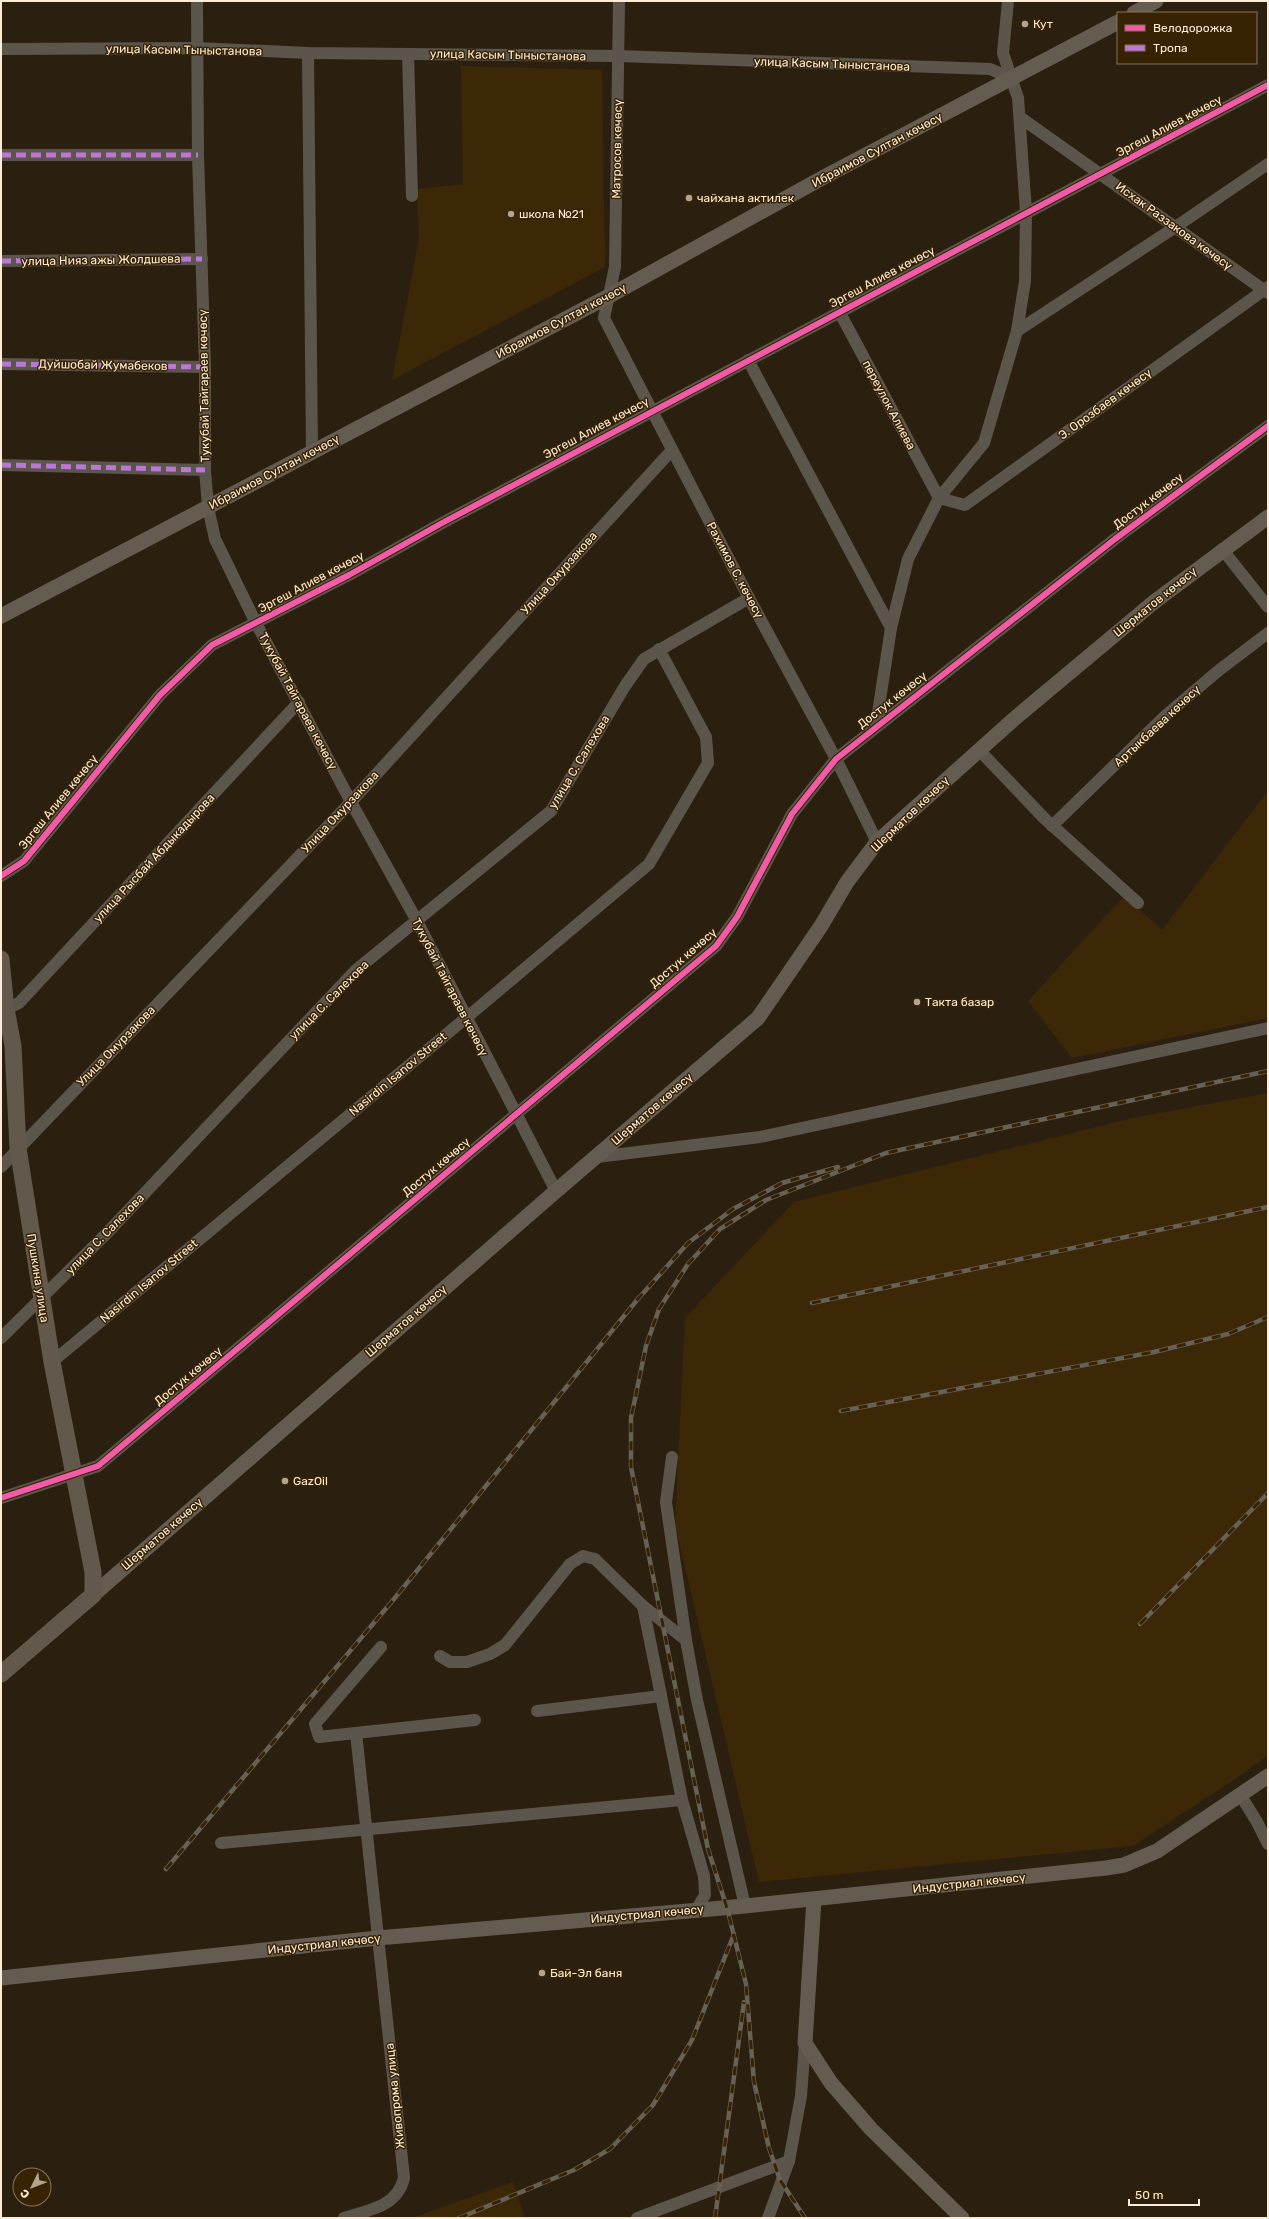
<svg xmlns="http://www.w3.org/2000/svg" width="1269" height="2219" font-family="Rubik,sans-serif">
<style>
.built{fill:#3c2806}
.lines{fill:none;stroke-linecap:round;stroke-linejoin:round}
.minor{stroke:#5c554c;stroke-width:12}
.major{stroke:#655c51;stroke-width:15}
.highway{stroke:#62584b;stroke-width:17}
.rail-casing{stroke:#676054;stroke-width:4.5}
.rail{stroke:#372304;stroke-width:3;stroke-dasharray:9;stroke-linecap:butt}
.quiet{stroke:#ba77d6;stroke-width:5;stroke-dasharray:10 5;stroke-linecap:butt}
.cycleway-casing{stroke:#372304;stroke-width:8}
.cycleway{stroke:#f35aa7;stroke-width:6}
.poi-dot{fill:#b4a591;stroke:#372304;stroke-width:1.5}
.labels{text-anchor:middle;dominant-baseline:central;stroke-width:3;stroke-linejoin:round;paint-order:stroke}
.poi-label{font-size:12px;fill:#feecd6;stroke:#372304;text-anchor:start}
.street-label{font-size:12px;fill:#feecd6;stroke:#372304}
</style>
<rect width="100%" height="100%" fill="#2b2010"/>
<g class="built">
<path d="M 461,66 L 602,70 L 605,267 L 392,380 L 419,239 L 417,189 L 463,184 Z"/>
<path d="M 1268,791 L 1268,1018 L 1072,1058 L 1028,1001 L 1124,896 L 1162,930 Z"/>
<path d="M 1268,1093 L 1268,1755 L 1241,1775 L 1133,1846 L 759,1882 L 675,1524 L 685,1318 L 794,1202 L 1133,1118 Z"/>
<path d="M 513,2182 L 525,2218 L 413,2218 L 426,2213 Z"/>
</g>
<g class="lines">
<g class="minor">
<path d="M 197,1 L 198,155 L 205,367 L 205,470 L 208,507 L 215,539 L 256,623 L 351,802 L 417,921 L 556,1191"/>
<path d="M 619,1 L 615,267 L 604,318 L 749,598 L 836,759 L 877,842"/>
<path d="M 1,49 L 196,48 L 308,53 L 618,56 L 990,69 L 1013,79"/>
<path d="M 308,53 L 312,452"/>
<path d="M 408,54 L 412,196"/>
<path d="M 1021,118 L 1268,293"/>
<path d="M 1,155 L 198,155"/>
<path d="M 1,261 L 202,259"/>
<path d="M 840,313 L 939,498 L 965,505 L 1268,287"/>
<path d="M 1017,331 L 1174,228 L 1268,164"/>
<path d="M 748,360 L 891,628"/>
<path d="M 1,364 L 205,367"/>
<path d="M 1,465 L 205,470"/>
<path d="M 1222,549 L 1268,607"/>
<path d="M 876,726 L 891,628 L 908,559 L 939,498 L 984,443 L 1017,331 L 1025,281 L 1026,212 L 1018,98 L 1003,53 L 1008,1"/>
<path d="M 979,750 L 1044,818 L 1138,903"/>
<path d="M 1052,826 L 1165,716 L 1218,671 L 1268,633"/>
<path d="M 1,876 L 24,861 L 160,695 L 212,645 L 349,575 L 444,522 L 1268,85"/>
<path d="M 6,1009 L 19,1003 L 299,702"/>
<path d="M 597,1157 L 760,1137 L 1268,1028"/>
<path d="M 1,1167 L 351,802 L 672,450"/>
<path d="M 1,1338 L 106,1234 L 356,970 L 551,811 L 625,686 L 644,659 L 749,598"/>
<path d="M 52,1362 L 466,1018 L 649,864 L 708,763 L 706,737 L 659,649"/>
<path d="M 672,1457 L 666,1502 L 686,1640 L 697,1700 L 745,1906"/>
<path d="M 1,1498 L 98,1466 L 716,946 L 737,917 L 792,814 L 836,759 L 1115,539 L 1268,426"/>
<path d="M 643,1606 L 682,1800 L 704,1876 L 705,1895 L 696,1910"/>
<path d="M 381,1647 L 315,1724 L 319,1737 L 475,1720"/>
<path d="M 440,1656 L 450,1662 L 467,1662 L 490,1654 L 505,1645 L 570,1564 L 583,1556 L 595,1559 L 643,1606 L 686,1640"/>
<path d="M 537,1711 L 661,1696"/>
<path d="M 1241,1796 L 1257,1822 L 1268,1844"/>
<path d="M 221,1843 L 682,1800"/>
<path d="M 344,2218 C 369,2210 397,2207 404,2178 L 356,1733"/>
<path d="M 637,2218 L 789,2161"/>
<path d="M 768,2218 L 789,2161 L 801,2096 L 805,2043"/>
</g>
<g class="major">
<path d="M 1134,13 L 1156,1"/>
<path d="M 1,616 L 609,296 L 824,177 L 1118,22"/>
<path d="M 93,1595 L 556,1191 L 758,1018 L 821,926 L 847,882 L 877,842 L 1014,719 L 1154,602 L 1268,517"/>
<path d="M 814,1899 L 805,2043 L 831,2083 L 871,2129 L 962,2218"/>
<path d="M 1,1978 L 378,1938 L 745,1906 L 1106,1868 L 1124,1865 L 1157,1851 L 1268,1776"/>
</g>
<path class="highway" d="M 1,959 L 6,1009 L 13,1046 L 18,1148 L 52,1362 L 93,1572 L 93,1595 L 1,1674"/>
<g class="rail-casing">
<g id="rail">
<path d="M 812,1303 L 1268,1207"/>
<path d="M 841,1411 L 1154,1352 L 1228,1334 L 1268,1317"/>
<path d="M 1140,1624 L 1268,1493"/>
<path d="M 166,1869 L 394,1599 L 637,1300 L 688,1243 L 733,1209 L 782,1183 L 838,1167"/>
<path d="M 459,2218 L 574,2170 L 610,2149 L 653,2105 L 692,2040 L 734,1934"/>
<path d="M 715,2218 L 744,2002"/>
<path d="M 805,2218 L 780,2180 L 769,2148 L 754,2082 L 746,1984 L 727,1908 L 708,1849 L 631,1467 L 631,1418 L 646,1346 L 659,1309 L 688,1264 L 720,1229 L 766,1200 L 886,1153 L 1268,1071"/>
</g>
</g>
<use href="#rail" class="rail"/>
<g class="quiet">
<path d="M 1,155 L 198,155"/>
<path d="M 1,261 L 202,259"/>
<path d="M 1,364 L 205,367"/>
<path d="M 1,465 L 205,470"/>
</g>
<g class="cycleway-casing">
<g id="cycleway">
<path d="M 1,876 L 24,861 L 160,695 L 212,645 L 349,575 L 444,522 L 1268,85"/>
<path d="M 1,1498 L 98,1466 L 716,946 L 737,917 L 792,814 L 836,759 L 1115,539 L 1268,426"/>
</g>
</g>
<use href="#cycleway" class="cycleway"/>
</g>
<g class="poi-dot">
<circle cx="1025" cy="24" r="4"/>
<circle cx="689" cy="198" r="4"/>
<circle cx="511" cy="214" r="4"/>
<circle cx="917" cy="1002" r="4"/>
<circle cx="285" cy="1481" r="4"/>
<circle cx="542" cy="1973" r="4"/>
</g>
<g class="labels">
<g class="poi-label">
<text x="1033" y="24">Кут</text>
<text x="697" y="198">чайхана актилек</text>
<text x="519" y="214">школа №21</text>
<text x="925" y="1002">Такта базар</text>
<text x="293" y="1481">GazOil</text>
<text x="550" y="1973">Бай-Эл баня</text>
</g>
<g class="street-label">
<text transform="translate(184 50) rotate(1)">улица Касым Тыныстанова</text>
<text transform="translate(508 55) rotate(1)">улица Касым Тыныстанова</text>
<text transform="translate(832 64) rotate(2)">улица Касым Тыныстанова</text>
<text transform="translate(1169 126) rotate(-28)">Эргеш Алиев көчөсү</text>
<text transform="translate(617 149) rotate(-89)">Матросов көчөсү</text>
<text transform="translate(877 150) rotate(-28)">Ибраимов Султан көчөсү</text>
<text transform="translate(1174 226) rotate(36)">Исхак Раззакова көчөсү</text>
<text transform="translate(101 260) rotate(-1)">улица Нияз ажы Жолдшева</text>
<text transform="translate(882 277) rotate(-28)">Эргеш Алиев көчөсү</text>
<text transform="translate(561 321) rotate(-28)">Ибраимов Султан көчөсү</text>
<text transform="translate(103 365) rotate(1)">Дуйшобай Жумабеков</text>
<text transform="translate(204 386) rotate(-91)">Тукубай Тайгараев көчөсү</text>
<text transform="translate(1105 404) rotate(-36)">Э. Орозбаев көчөсү</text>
<text transform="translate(889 405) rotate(62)">переулок Алиева</text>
<text transform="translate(596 428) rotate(-28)">Эргеш Алиев көчөсү</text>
<text transform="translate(274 472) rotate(-28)">Ибраимов Султан көчөсү</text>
<text transform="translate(1148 501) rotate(-37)">Достук көчөсү</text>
<text transform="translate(735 570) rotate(62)">Рахимов С. көчөсү</text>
<text transform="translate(559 573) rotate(-48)">Улица Омурзакова</text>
<text transform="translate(311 582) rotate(-28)">Эргеш Алиев көчөсү</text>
<text transform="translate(1155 602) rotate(-39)">Шерматов көчөсү</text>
<text transform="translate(892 700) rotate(-38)">Достук көчөсү</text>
<text transform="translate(298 701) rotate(62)">Тукубай Тайгараев көчөсү</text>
<text transform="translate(1157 726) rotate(-43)">Артыкбаева көчөсү</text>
<text transform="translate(579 762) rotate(-59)">улица С. Салехова</text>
<text transform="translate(58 802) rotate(-51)">Эргеш Алиев көчөсү</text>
<text transform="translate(340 812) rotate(-47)">Улица Омурзакова</text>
<text transform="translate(910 814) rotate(-44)">Шерматов көчөсү</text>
<text transform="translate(154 858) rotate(-47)">улица Рысбай Абдыкадырова</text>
<text transform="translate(683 958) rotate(-41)">Достук көчөсү</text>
<text transform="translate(450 987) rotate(63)">Тукубай Тайгараев көчөсү</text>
<text transform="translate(329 1000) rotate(-45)">улица С. Салехова</text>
<text transform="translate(116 1046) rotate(-46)">Улица Омурзакова</text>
<text transform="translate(398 1074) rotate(-40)">Nasirdin Isanov Street</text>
<text transform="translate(652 1109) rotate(-41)">Шерматов көчөсү</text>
<text transform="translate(436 1167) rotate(-40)">Достук көчөсү</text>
<text transform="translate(105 1234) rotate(-46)">улица С. Салехова</text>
<text transform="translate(38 1278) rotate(81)">Пушкина улица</text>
<text transform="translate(149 1281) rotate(-40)">Nasirdin Isanov Street</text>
<text transform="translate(406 1321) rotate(-41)">Шерматов көчөсү</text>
<text transform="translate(188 1376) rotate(-40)">Достук көчөсү</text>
<text transform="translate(162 1534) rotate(-41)">Шерматов көчөсү</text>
<text transform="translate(969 1883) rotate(-6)">Индустриал көчөсү</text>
<text transform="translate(647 1914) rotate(-5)">Индустриал көчөсү</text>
<text transform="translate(324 1944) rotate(-6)">Индустриал көчөсү</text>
<text transform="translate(395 2096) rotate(-96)">Живопрома улица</text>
</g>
</g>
<rect width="1269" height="2219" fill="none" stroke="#feecd6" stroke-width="4"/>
<rect x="1117" y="12" width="140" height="52" fill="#372304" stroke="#877358"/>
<rect x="1125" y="25" width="20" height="6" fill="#f35aa7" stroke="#877358"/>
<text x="1153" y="32" font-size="12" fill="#feecd6">Велодорожка</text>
<rect x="1125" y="45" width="20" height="6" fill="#ba77d6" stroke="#877358"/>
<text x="1153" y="52" font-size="12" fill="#feecd6">Тропа</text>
<g transform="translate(32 2187) rotate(227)"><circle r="19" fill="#372304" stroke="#877358"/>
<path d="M0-3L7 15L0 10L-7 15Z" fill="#b4a591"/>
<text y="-6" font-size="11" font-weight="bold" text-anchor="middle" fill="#feecd6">С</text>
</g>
<path d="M1129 2199v6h70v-6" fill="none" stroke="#feecd6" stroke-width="2"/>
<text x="1135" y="2199" font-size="12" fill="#feecd6" stroke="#372304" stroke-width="3" paint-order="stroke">50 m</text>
</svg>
